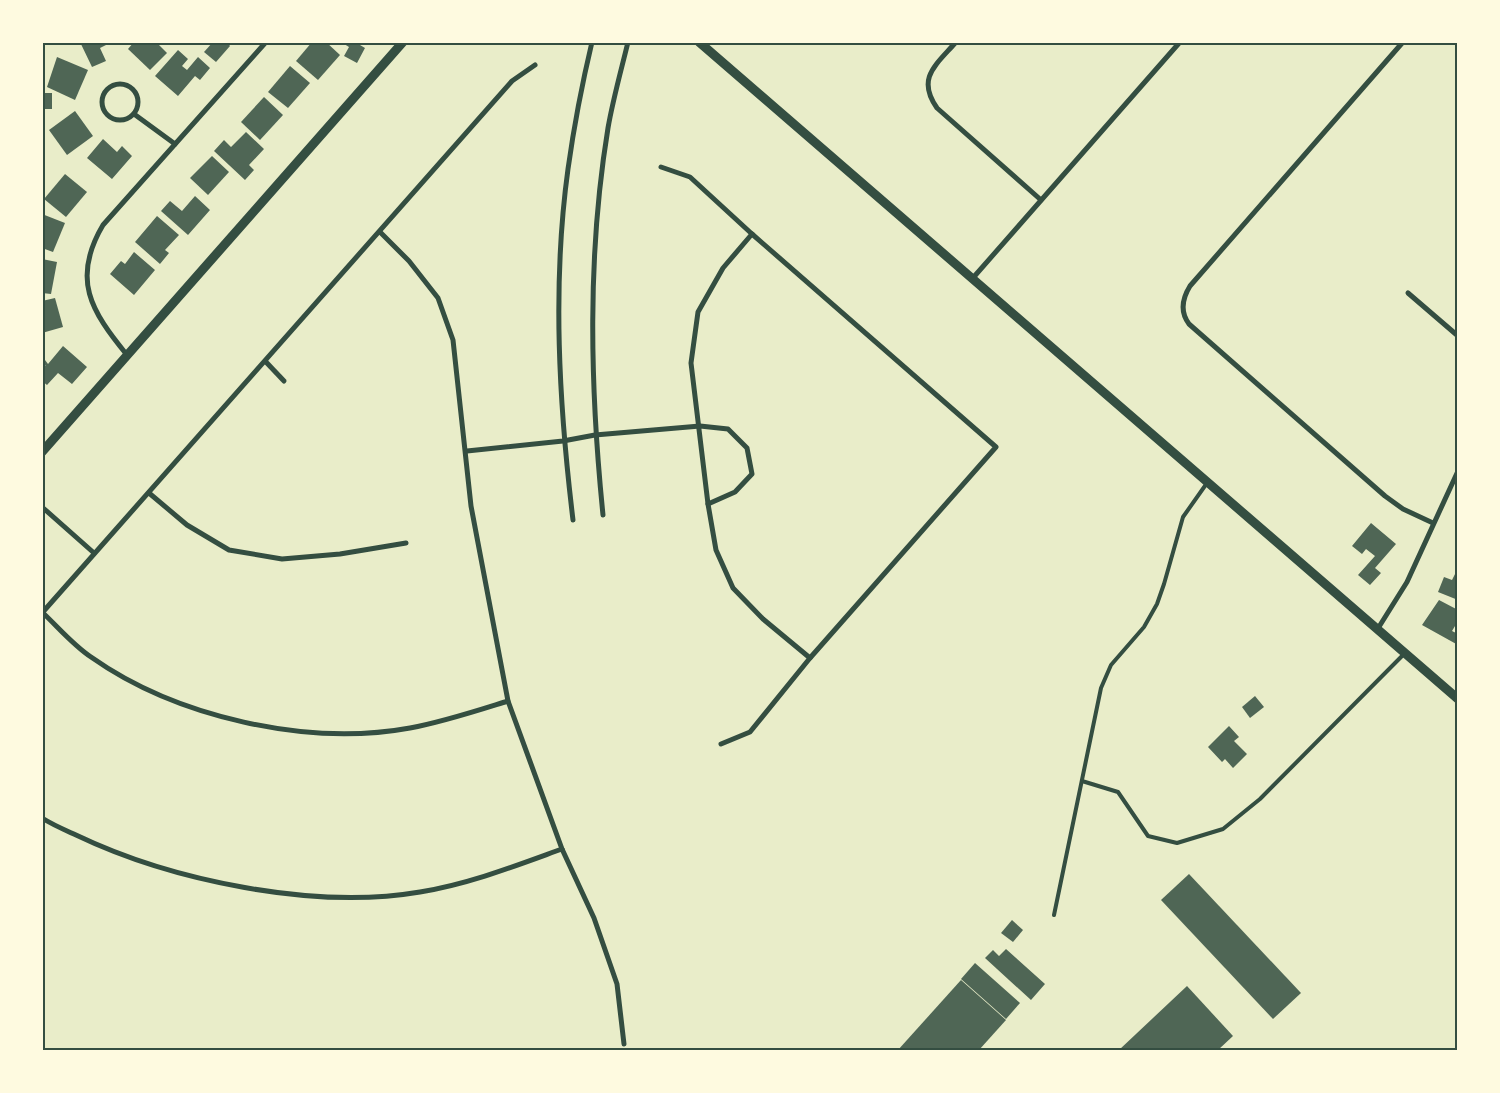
<svg xmlns="http://www.w3.org/2000/svg" width="1500" height="1093" font-family="'IBM Plex Sans',sans-serif">
<style>
.building{fill:#4f6655}
.lines{fill:none;stroke-linecap:round;stroke-linejoin:round}
.service{stroke:#344e41;stroke-width:4}
.minor{stroke:#344e41;stroke-width:5}
.tertiary{stroke:#344e41;stroke-width:9}
.neatline{fill:none;stroke:#344e41;stroke-width:2}
</style>
<rect width="100%" height="100%" fill="#e9edc9"/>
<g class="building">
<path d="M 80,42 L 112,42 L 100,48 L 106,61 L 92,67 Z"/>
<path d="M 134,42 L 156,42 L 167,53 L 150,70 L 128,49 Z"/>
<path d="M 213,42 L 227,42 L 230,46 L 216,62 L 204,52 Z"/>
<path d="M 312,42 L 326,42 L 340,55 L 318,80 L 296,61 Z"/>
<path d="M 341,42 L 355,42 L 365,48 L 357,63 L 344,56 L 349,47 Z"/>
<path d="M 178,50 L 188,59 L 182,66 L 187,70 L 198,57 L 210,68 L 200,80 L 195,76 L 178,96 L 155,76 Z"/>
<path d="M 57,57 L 88,70 L 75,100 L 47,87 Z"/>
<path d="M 290,66 L 310,83 L 288,108 L 268,92 Z"/>
<rect x="42" y="93" width="10" height="16"/>
<path d="M 264,97 L 283,115 L 260,140 L 241,122 Z"/>
<path d="M 75,111 L 93,136 L 67,155 L 49,130 Z"/>
<path d="M 246,132 L 264,149 L 249,165 L 254,170 L 245,180 L 214,151 L 224,140 L 231,147 Z"/>
<path d="M 103,139 L 117,152 L 122,146 L 132,156 L 112,179 L 87,158 Z"/>
<path d="M 212,156 L 229,172 L 208,195 L 190,178 Z"/>
<path d="M 65,174 L 87,192 L 66,217 L 44,199 Z"/>
<path d="M 195,196 L 210,210 L 188,235 L 161,211 L 170,201 L 182,211 Z"/>
<path d="M 42,214 L 65,223 L 53,252 L 42,248 Z"/>
<path d="M 157,216 L 179,235 L 165,250 L 169,253 L 160,264 L 135,242 Z"/>
<path d="M 134,252 L 155,270 L 134,295 L 110,274 L 121,261 L 125,264 Z"/>
<path d="M 42,259 L 57,262 L 51,294 L 42,293 Z"/>
<path d="M 55,298 L 63,327 L 42,333 L 42,301 Z"/>
<path d="M 63,346 L 87,367 L 72,384 L 58,373 L 47,385 L 42,381 L 42,369 L 46,365 L 42,367 L 42,356 L 48,364 Z"/>
<path d="M 1371,523 L 1396,544 L 1375,568 L 1381,573 L 1370,585 L 1358,575 L 1375,556 L 1366,549 L 1362,554 L 1352,546 Z"/>
<path d="M 1458,568 L 1458,600 L 1438,592 L 1444,577 L 1452,580 Z"/>
<path d="M 1439,600 L 1458,610 L 1458,621 L 1452,631 L 1458,634 L 1458,645 L 1422,625 Z"/>
<path d="M 1255,696 L 1264,707 L 1250,718 L 1242,707 Z"/>
<path d="M 1229,726 L 1239,737 L 1234,741 L 1247,754 L 1233,768 L 1225,759 L 1222,762 L 1208,747 Z"/>
<path d="M 1189,874 L 1301,993 L 1273,1019 L 1161,900 Z"/>
<path d="M 1012,920 L 1023,930 L 1013,942 L 1001,933 Z"/>
<path d="M 1006,949 L 1045,984 L 1031,1000 L 985,958 L 993,950 L 999,956 Z"/>
<path d="M 975,963 L 1020,1003 L 1006,1019 L 961,979 Z"/>
<path d="M 961,980 L 1006,1020 L 979,1050 L 898,1050 Z"/>
<path d="M 1187,986 L 1233,1036 L 1218,1050 L 1119,1050 Z"/>
</g>
<g class="lines">
<g class="service">
<path d="M 1082,781 L 1118,792 L 1148,836 L 1177,843 L 1223,829 L 1260,799 L 1404,654"/>
<path d="M 1054,915 L 1101,688 L 1111,665 L 1144,627 L 1157,604 L 1164,584 L 1183,517 L 1207,483"/>
</g>
<g class="minor">
<path d="M 956,42 C 936,65 916,78 937,108 L 1041,200"/>
<path d="M 1403,42 L 1190,286 C 1182,299 1180,312 1189,324 L 1385,496 L 1403,509 L 1433,523"/>
<circle cx="120" cy="102" r="18"/>
<path d="M 134,114 L 175,144"/>
<path d="M 661,167 L 690,177 L 752,234 L 996,447 L 810,658 L 750,732 L 721,744"/>
<path d="M 380,232 L 409,261 L 438,298 L 453,340 L 471,506 L 508,701 L 562,849 L 594,918 L 617,984 L 624,1044"/>
<path d="M 752,234 L 723,268 L 698,312 L 691,363 L 708,504 L 716,550 L 733,588 L 763,619 L 810,658"/>
<path d="M 972,279 L 1180,42"/>
<path d="M 1408,293 L 1458,336"/>
<path d="M 127,355 C 91,311 71,279 103,225 L 266,42"/>
<path d="M 266,362 L 284,381"/>
<path d="M 467,451 L 563,441 L 595,435 L 700,426 L 728,429 L 747,448 L 752,474 L 735,492 L 708,504"/>
<path d="M 149,493 L 187,525 L 229,550 L 282,559 L 340,554 L 406,543"/>
<path d="M 42,507 L 94,553"/>
<path d="M 603,515 C 590,386 587,256 608,128 C 613,99 621,71 628,42"/>
<path d="M 573,520 C 559,404 552,285 568,169 C 574,126 582,84 592,42"/>
<path d="M 42,613 L 512,81 L 535,65"/>
<path d="M 43,613 C 58,627 73,645 91,657 C 176,717 307,747 410,728 C 443,722 476,711 508,701"/>
<path d="M 1377,630 L 1407,582 L 1458,471"/>
<path d="M 42,818 C 53,825 65,830 76,835 C 172,881 315,910 420,892 C 469,884 515,866 562,849"/>
</g>
<g class="tertiary">
<path d="M 699,42 L 1458,699"/>
<path d="M 42,452 L 403,42"/>
</g>
</g>
<rect width="1500" height="1093" fill="none" stroke="#fefae0" stroke-width="88"/>
<rect x="44" y="44" width="1412" height="1005" class="neatline"/>
</svg>
